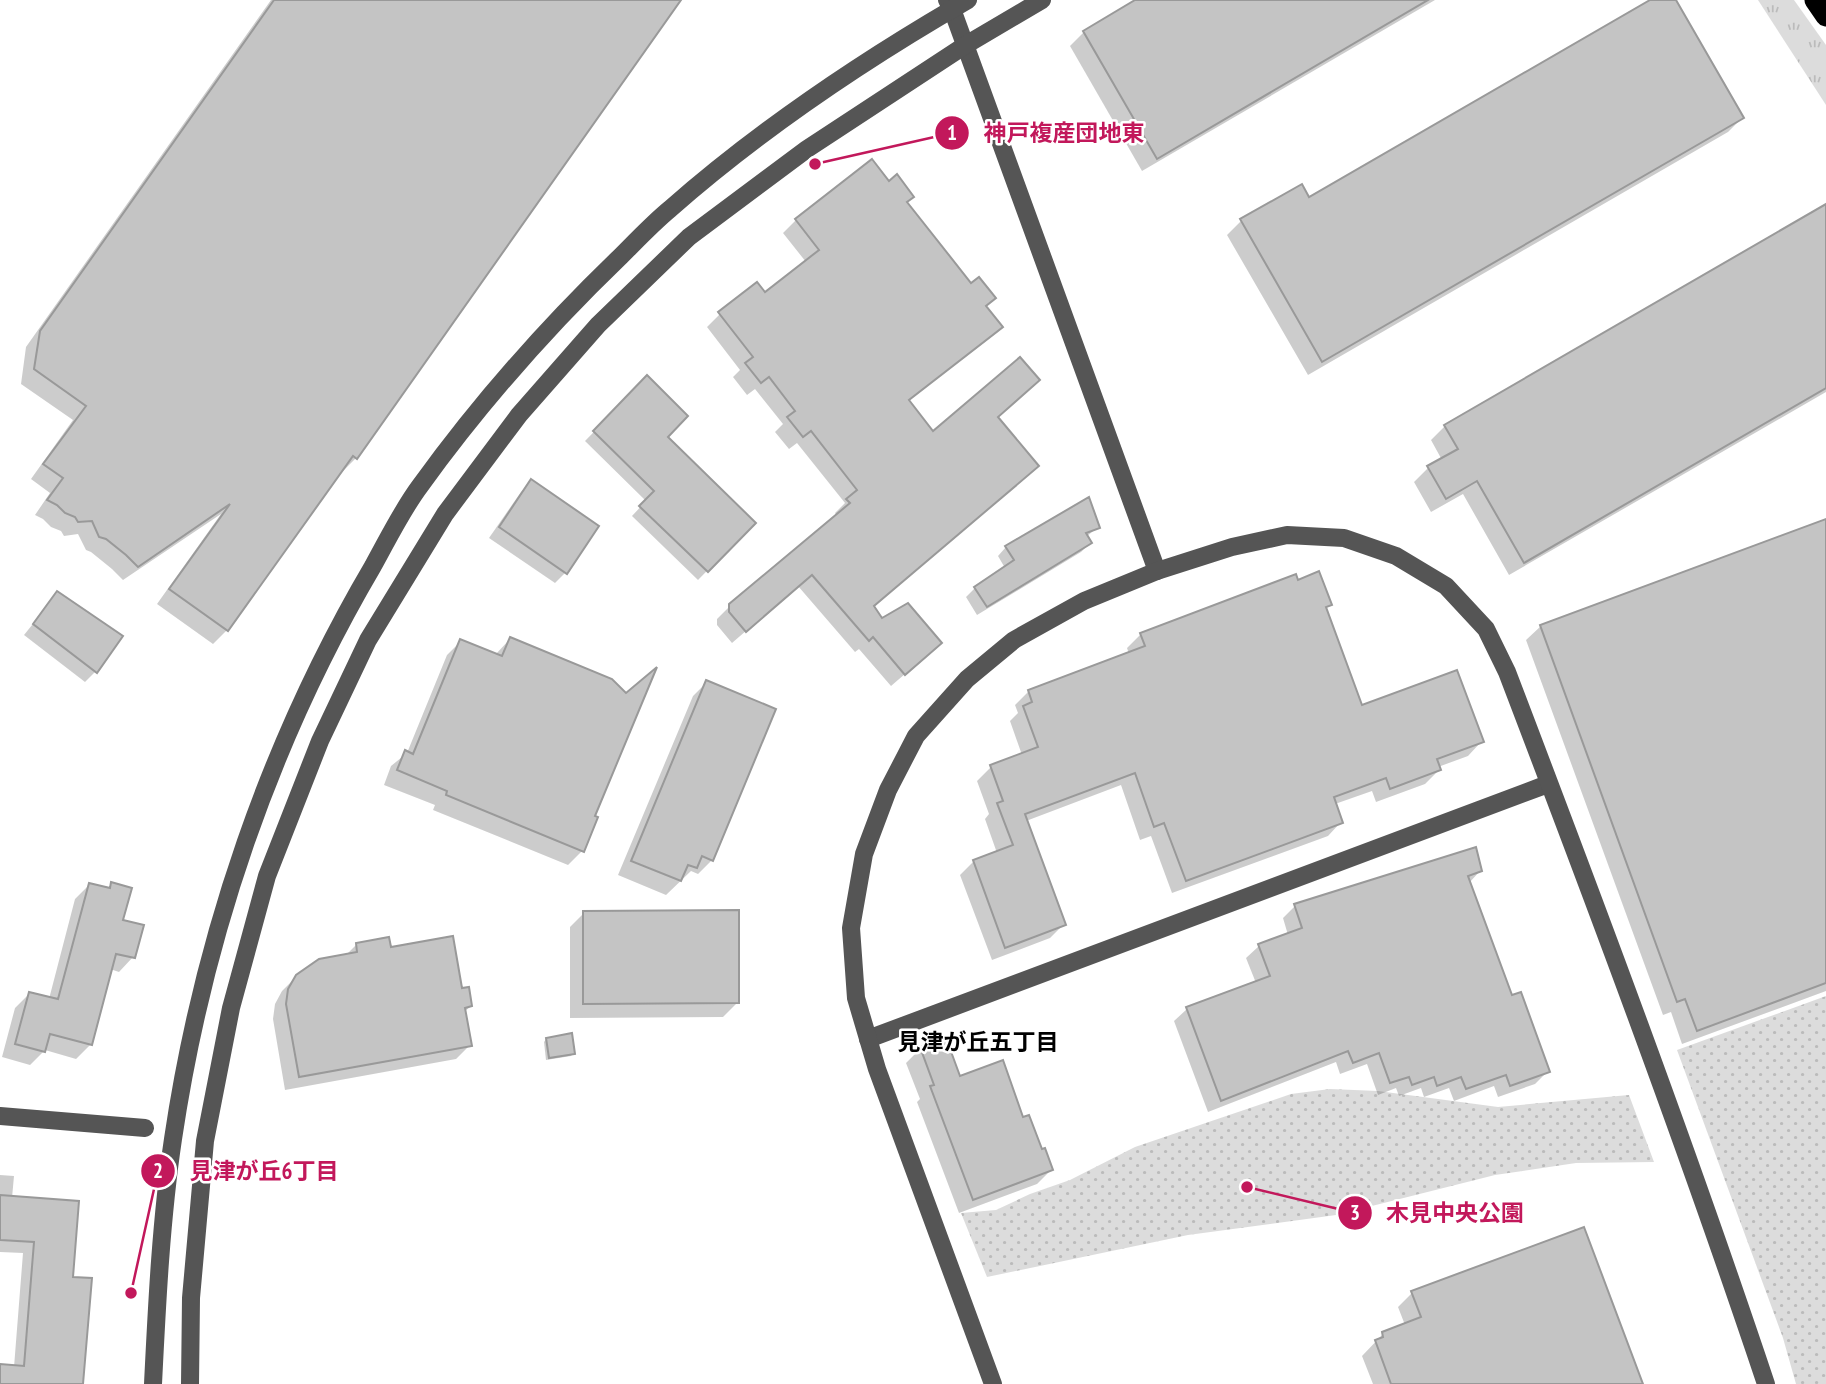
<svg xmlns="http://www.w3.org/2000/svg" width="1826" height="1384" font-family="'PT Sans Narrow','Noto Sans JP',sans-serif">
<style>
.grass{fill:url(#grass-tufts)}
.park{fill:url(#park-dots)}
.shadow{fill:#0003}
.building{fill:#c4c4c4;stroke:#999;stroke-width:2}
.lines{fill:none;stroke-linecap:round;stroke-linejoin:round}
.minor{stroke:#555;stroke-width:18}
.highway{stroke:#000;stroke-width:21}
.labels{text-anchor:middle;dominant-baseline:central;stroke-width:5;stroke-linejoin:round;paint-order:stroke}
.neighbourhood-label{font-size:23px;font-weight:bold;fill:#000;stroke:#fff}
.leader{fill:none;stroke:#c2185b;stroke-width:2.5}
.callout-dot{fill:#c2185b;stroke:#fff;stroke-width:2.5}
.mark-label{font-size:21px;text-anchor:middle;font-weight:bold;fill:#fff}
.callout-label{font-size:23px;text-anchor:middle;font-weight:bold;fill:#c2185b;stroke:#fff;stroke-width:5;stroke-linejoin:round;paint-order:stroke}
</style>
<defs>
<pattern id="grass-tufts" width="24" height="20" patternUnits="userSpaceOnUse" patternTransform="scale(1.75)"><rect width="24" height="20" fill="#dcdcdc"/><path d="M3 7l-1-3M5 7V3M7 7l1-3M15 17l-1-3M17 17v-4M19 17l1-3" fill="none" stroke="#bbb"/></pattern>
<pattern id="park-dots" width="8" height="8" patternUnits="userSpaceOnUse" patternTransform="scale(1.75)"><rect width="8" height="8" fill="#dcdcdc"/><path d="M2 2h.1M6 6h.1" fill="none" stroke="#bbb" stroke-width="1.8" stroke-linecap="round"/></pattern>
</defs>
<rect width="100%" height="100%" fill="#fff"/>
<path class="grass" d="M 1758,0 L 1794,0 L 1826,45 L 1826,105 Z"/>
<g class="park">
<path d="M 1826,996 L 1826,1384 L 1796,1384 L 1783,1338 L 1677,1050 Z"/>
<path d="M 1330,1089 L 1378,1091 L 1498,1107 L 1629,1095 L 1654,1162 L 1576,1163 L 1495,1175 L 1336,1215 L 1188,1235 L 987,1277 L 961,1213 L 996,1210 L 1030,1194 L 1070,1180 L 1135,1147 L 1291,1094 Z"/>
</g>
<g class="shadow">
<path d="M 271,0 L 679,0 L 356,458 L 342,472 L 227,630 L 213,644 L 157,604 L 221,514 L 123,580 L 112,569 L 91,552 L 86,550 L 78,534 L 64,536 L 61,531 L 51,527 L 43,519 L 35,515 L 50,493 L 31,479 L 73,420 L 21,384 L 26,347 Z"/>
<path d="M 1139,0 L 1435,0 L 1142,171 L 1070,46 L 1084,32 Z"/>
<path d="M 1653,0 L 1674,0 L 1742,118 L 1728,132 L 1308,375 L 1227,235 L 1241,221 L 1309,199 Z"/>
<path d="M 906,202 L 1000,327 L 987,340 L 908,401 L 933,433 L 996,418 L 872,607 L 882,621 L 927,655 L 891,686 L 859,649 L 855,652 L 798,586 L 732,643 L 717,625 L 717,619 L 730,606 L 837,516 L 835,513 L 845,503 L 797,443 L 789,449 L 775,432 L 783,424 L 755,389 L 747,395 L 733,377 L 740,370 L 707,327 L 720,314 L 764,294 L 806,262 L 783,233 L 796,220 Z"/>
<path d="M 1826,206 L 1826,392 L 1509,575 L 1463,494 L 1431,512 L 1414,482 L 1428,468 L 1442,460 L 1431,440 L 1445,426 Z"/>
<path d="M 647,378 L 665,437 L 754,523 L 698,580 L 632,516 L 646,501 L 585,441 Z"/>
<path d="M 532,482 L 565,573 L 555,583 L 489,538 L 521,492 Z"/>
<path d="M 1826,521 L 1826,991 L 1682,1044 L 1671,1012 L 1663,1015 L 1526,640 L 1541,626 Z"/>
<path d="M 1098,527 L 1086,537 L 1090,543 L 1081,552 L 977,615 L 966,597 L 975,588 L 1005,568 L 998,556 L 1006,547 Z"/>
<path d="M 1297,582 L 1330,605 L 1325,609 L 1361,707 L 1481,742 L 1468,756 L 1438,767 L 1439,770 L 1425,784 L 1376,802 L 1372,791 L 1335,804 L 1341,822 L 1328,836 L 1172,893 L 1151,836 L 1140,840 L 1121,785 L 1026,821 L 1064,924 L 1050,938 L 992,960 L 960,875 L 974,861 L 997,853 L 985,819 L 989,814 L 977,781 L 991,767 L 1022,755 L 1010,721 L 1018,713 L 1015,705 L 1029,691 L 1129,654 L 1127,648 L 1141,634 Z"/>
<path d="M 57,594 L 95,672 L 85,682 L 24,635 Z"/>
<path d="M 510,639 L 593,817 L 582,851 L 568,865 L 433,810 L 435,805 L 384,785 L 391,766 L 407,753 L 447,655 L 461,641 L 495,655 Z"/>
<path d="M 707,682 L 712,860 L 698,874 L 691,871 L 666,895 L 618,875 L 693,696 Z"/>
<path d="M 1480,871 L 1469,883 L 1511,998 L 1548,1071 L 1535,1084 L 1498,1097 L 1494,1086 L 1454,1101 L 1449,1088 L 1424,1097 L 1421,1088 L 1399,1096 L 1396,1088 L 1378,1095 L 1367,1064 L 1340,1074 L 1336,1062 L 1208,1112 L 1174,1021 L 1187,1009 L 1256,983 L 1246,958 L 1259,946 L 1288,935 L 1283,918 L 1295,906 Z"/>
<path d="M 112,884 L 133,957 L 119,972 L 110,969 L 91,1044 L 76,1059 L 45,1050 L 30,1065 L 2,1057 L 15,1008 L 29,994 L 49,999 L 75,899 L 89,885 L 107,889 Z"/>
<path d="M 584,913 L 737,1003 L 723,1017 L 570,1018 L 570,927 Z"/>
<path d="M 357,944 L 390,949 L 461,990 L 471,1006 L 464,1012 L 470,1045 L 456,1059 L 285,1090 L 273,1019 L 275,1004 L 282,991 L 297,976 L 345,956 Z"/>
<path d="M 546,1039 L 573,1053 L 571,1056 L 546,1060 L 544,1042 Z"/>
<path d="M 945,1040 L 959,1078 L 1022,1119 L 1051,1170 L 1037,1184 L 959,1213 L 917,1102 L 920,1099 L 906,1063 L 920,1049 Z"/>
<path d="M 0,1175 L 14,1176 L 12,1198 L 71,1278 L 81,1384 L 0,1384 L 0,1366 L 14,1367 L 23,1253 L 0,1252 Z"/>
<path d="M 1412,1293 L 1641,1384 L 1373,1384 L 1362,1356 L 1383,1334 L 1405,1325 L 1398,1307 Z"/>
</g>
<g class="building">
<path d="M 274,0 L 681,0 L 357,459 L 353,456 L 228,631 L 169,589 L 230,504 L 138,567 L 126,555 L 106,539 L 99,537 L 92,521 L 78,522 L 75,517 L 65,513 L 57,505 L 47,500 L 63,478 L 43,464 L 86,406 L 34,369 L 40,331 Z"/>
<path d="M 1135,0 L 1428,0 L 1157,159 L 1083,31 Z"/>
<path d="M 1650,0 L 1676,0 L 1744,118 L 1322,362 L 1240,219 L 1302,184 L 1309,197 Z"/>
<path d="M 872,159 L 889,181 L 897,174 L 914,197 L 907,202 L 971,283 L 979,277 L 996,298 L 986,306 L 1003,327 L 909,400 L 933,431 L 1020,357 L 1040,380 L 998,417 L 1039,466 L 874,606 L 882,618 L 908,603 L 942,643 L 905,675 L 873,637 L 869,641 L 812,575 L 746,632 L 729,612 L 729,604 L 850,503 L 846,499 L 857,490 L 811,431 L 803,437 L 787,417 L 795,411 L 769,377 L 761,383 L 745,363 L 753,357 L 718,312 L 757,282 L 765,292 L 819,250 L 795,219 Z"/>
<path d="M 1826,204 L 1826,388 L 1524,563 L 1477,481 L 1446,499 L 1427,466 L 1458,449 L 1444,425 Z"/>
<path d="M 647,375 L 688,416 L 668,437 L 756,523 L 708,572 L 639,506 L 654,491 L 593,431 Z"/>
<path d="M 531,479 L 599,526 L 567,574 L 499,527 Z"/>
<path d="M 1089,497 L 1100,528 L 1086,533 L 1092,543 L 987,607 L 974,587 L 1014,560 L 1005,546 Z"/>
<path d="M 1826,519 L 1826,983 L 1697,1031 L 1685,999 L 1677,1002 L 1540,625 Z"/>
<path d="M 1319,571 L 1332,605 L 1326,607 L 1362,705 L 1457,670 L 1484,742 L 1437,759 L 1441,770 L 1390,789 L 1386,778 L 1334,797 L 1343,823 L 1186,881 L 1164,823 L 1154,827 L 1135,773 L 1025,814 L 1066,925 L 1005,948 L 973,860 L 1013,845 L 997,803 L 1003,801 L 990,765 L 1038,747 L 1023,706 L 1032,702 L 1028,690 L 1145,646 L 1140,633 L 1296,574 L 1298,580 Z"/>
<path d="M 57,591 L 123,636 L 97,673 L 33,624 Z"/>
<path d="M 510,637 L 612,679 L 626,693 L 657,667 L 595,816 L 598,817 L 584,852 L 446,795 L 447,791 L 397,770 L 405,750 L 413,754 L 460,639 L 502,656 Z"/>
<path d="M 706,680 L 776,709 L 713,861 L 702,856 L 697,868 L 688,865 L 681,881 L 631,861 Z"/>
<path d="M 1476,847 L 1482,871 L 1468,876 L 1512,995 L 1521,992 L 1550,1072 L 1510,1086 L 1506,1075 L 1466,1089 L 1461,1077 L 1437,1086 L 1434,1077 L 1412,1085 L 1409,1077 L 1390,1083 L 1379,1053 L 1353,1063 L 1348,1051 L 1221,1101 L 1186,1007 L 1270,976 L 1258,944 L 1302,928 L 1294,904 Z"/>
<path d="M 111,882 L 132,888 L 123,920 L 144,925 L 135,958 L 116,954 L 92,1045 L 50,1034 L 45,1052 L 15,1044 L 29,992 L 58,999 L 89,883 L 110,888 Z"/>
<path d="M 739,910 L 739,1003 L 583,1004 L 583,911 Z"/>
<path d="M 453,936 L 462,988 L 469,987 L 472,1006 L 465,1008 L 472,1046 L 299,1077 L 286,1004 L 288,989 L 296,975 L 319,959 L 357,952 L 356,943 L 389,937 L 391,947 Z"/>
<path d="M 572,1033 L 575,1054 L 549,1058 L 546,1038 Z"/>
<path d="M 946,1038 L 960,1076 L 1003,1060 L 1023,1117 L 1029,1115 L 1042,1149 L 1045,1148 L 1053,1170 L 973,1200 L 930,1086 L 934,1085 L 920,1047 Z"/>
<path d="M 0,1195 L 79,1201 L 73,1277 L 92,1278 L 83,1384 L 0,1384 L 0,1364 L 24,1366 L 34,1242 L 0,1240 Z"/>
<path d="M 1584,1227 L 1643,1384 L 1391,1384 L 1375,1340 L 1383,1337 L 1382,1332 L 1421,1317 L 1411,1291 Z"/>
</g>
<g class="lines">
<g class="minor">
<path d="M 947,0 L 952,9 L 1157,571"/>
<path d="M 868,1039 L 1548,784"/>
<path d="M 0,1116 L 145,1128"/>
<path d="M 153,1384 C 157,1303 161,1220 173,1139 C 203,937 270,741 373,566 C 388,539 402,510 420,486 C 480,403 547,327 621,256 C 637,240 653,223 670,209 C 761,129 864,60 968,0"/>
<path d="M 190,1384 L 191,1298 L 205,1141 L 231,1008 L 267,876 L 320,741 L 368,640 L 445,514 L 519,415 L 598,325 L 689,237 L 807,149 L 964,46 L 1042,0"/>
<path d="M 993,1384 L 877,1069 L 856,998 L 851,928 L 864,854 L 888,790 L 916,736 L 967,679 L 1014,640 L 1084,601 L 1157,571 L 1232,547 L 1287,535 L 1344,538 L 1396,556 L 1446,586 L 1486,629 L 1507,672 C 1597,908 1686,1145 1766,1384"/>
</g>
<path class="highway" d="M 1815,0 L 1826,16"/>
</g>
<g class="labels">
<g class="neighbourhood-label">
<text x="978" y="1041">見津が丘五丁目</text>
</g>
</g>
<path class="leader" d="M815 164L952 133M131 1293L158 1171M1247 1187L1355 1213"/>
<g class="callout-dot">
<circle cx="815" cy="164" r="7"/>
<circle cx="131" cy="1293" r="7"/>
<circle cx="1247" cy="1187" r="7"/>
<circle cx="952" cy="133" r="18"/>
<circle cx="158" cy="1171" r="18"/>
<circle cx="1355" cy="1213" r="18"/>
</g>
<g class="mark-label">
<text x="952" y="140">1</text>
<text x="158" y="1178">2</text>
<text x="1355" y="1220">3</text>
</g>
<g class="callout-label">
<text x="1064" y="141">神戸複産団地東</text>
<text x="264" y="1179">見津が丘6丁目</text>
<text x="1455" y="1221">木見中央公園</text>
</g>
</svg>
